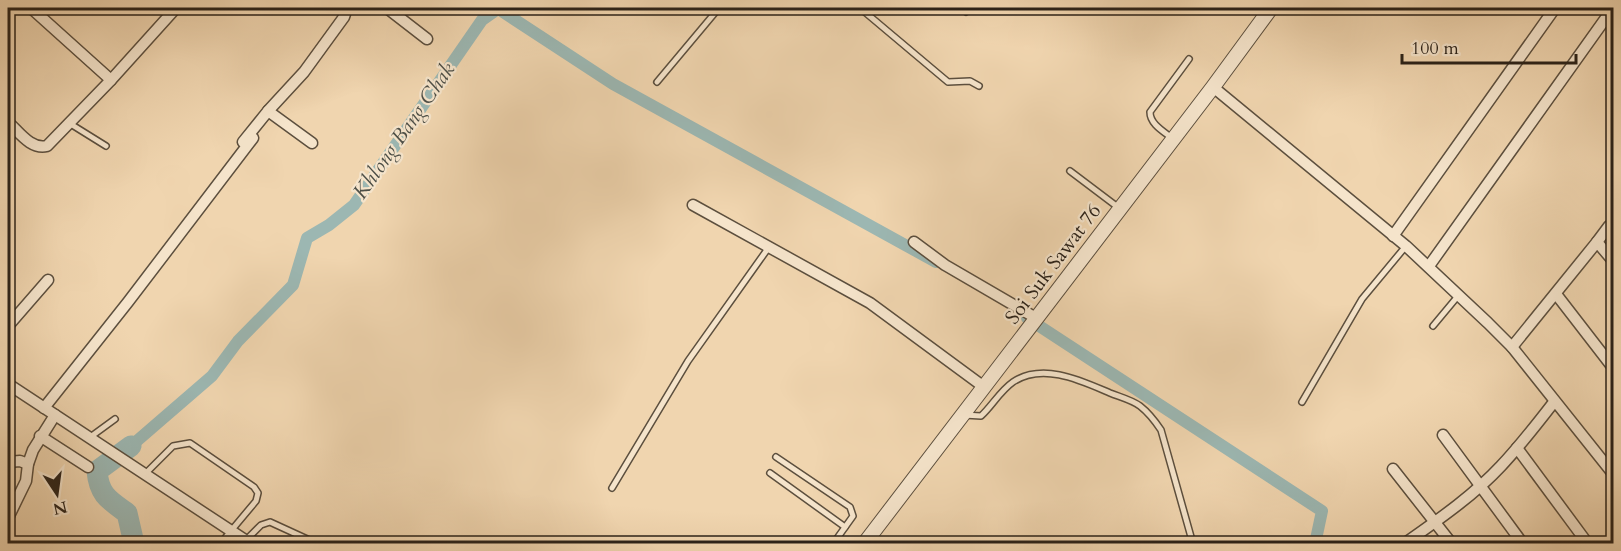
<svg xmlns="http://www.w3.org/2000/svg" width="1621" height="551" font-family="Cardo,serif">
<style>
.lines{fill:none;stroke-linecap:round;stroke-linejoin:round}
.canal{stroke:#9cb7b2;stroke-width:12}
.river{stroke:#9cb7b2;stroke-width:21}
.service-casing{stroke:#5c4f3e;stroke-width:8}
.minor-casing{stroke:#5c4f3e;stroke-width:13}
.tertiary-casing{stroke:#5c4f3e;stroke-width:16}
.service{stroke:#f5e4cb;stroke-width:5}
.minor{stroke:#f5e4cb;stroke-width:10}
.tertiary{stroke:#f5e4cb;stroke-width:14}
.labels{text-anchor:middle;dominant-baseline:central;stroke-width:4.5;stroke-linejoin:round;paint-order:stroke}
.street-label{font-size:20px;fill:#2b2219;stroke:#f5e4cb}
.water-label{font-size:21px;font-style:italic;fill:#4d4f47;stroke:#f5e4cb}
</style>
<rect width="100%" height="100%" fill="#f0d5af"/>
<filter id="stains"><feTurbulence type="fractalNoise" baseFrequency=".00333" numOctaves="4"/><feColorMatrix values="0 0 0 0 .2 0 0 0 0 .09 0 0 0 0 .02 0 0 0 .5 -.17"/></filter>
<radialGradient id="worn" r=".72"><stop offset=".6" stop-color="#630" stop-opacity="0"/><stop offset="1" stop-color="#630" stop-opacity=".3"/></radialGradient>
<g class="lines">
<g class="canal">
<path d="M 497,8 L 613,84 L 936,262"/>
<path d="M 1027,318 L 1322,511 L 1315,544"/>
<path d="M 131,446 L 212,376 L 238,341 L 293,285 L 307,238 L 329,225 L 354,205 L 482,20 L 499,8"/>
</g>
<path class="river" d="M 131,446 L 97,471 C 99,495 109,500 127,513 L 133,539 L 132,544"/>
<g class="service-casing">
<g id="service">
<path d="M 860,8 L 948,82 L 970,81 L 979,86"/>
<path d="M 966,12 L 970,8"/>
<path d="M 657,82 L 719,8"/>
<path d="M 69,123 L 106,146"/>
<path d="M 1172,138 C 1163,131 1150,124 1150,112 L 1189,59"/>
<path d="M 1070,171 L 1119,208"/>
<path d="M 1433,326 L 1458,296"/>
<path d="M 1302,402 L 1362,299 L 1406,246"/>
<path d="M 964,415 L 981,416 C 992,406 1000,391 1013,382 C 1043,362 1082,381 1110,393 C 1120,397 1132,400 1140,406 C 1149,413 1155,421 1161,430 L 1193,544"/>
<path d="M 89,438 L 115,419"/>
<path d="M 776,457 L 850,507 L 853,516 L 833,544"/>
<path d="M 770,473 L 845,527"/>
<path d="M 145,474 L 173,446 L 190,443 L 254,487 L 258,493 L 256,501 L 220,544"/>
<path d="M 612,488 L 688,361 L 769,247"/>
<path d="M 246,540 L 261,525 L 270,522 L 318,544"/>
</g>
</g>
<g class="minor-casing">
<g id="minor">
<path d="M 31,8 L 111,80"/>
<path d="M 387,8 L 427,39"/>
<path d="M 1213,87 L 1406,246 L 1488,323 L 1512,347 L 1614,475"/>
<path d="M 268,111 L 312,143"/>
<path d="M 8,122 C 19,132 31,150 47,146 L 111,80 L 176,8"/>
<path d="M 243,142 L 268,111 L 304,72 L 344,17 L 347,8"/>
<path d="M 693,205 L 870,303 L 984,387"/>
<path d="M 1393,236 L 1555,8"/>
<path d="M 914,242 L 945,265 L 1036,318"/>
<path d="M 1597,242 L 1609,226"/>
<path d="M 1429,266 L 1613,8"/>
<path d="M 1556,294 L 1614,369"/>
<path d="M 8,326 L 48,280"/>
<path d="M 1512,347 L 1597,242 L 1614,262"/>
<path d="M 8,384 L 251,544"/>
<path d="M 44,408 L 128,302 L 253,138"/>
<path d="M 1443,435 L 1523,544"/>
<path d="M 40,436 L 88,467"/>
<path d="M 1517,448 L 1588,544"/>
<path d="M 8,462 L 20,461 L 28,464"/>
<path d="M 1393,469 L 1452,544"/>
<path d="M 8,518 L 26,481 L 28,464 L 33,450 L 55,415"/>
<path d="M 1404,544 C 1438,520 1473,496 1501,466 C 1520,446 1537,424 1554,402"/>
</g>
</g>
<g class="tertiary-casing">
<path id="tertiary" d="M 864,544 L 1213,87 L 1271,8"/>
</g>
<use href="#service" class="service"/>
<use href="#minor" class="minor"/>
<use href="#tertiary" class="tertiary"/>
</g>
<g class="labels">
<g class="street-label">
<text transform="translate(1053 264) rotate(-53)">Soi Suk Sawat 76</text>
</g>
<g class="water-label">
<text transform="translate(404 131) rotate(-55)">Khlong Bang Chak</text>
</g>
</g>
<rect width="1621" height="551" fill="none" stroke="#f0d5af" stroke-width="30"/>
<rect x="9" y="9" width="1603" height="533" fill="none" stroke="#2b2219" stroke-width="3"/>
<rect x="15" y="15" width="1591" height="521" fill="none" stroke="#2b2219" stroke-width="1.5"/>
<g transform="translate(57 494) rotate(167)" stroke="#f5e4cb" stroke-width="4.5" paint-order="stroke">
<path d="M0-4.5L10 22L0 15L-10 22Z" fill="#2b2219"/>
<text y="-9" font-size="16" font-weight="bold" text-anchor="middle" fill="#2b2219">N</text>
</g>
<path d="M1402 54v9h174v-9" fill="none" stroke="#2b2219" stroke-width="3"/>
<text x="1411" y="54" font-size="18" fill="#2b2219" stroke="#f5e4cb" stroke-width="4.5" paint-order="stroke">100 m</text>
<rect width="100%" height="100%" filter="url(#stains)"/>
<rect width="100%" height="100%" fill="url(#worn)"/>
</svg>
